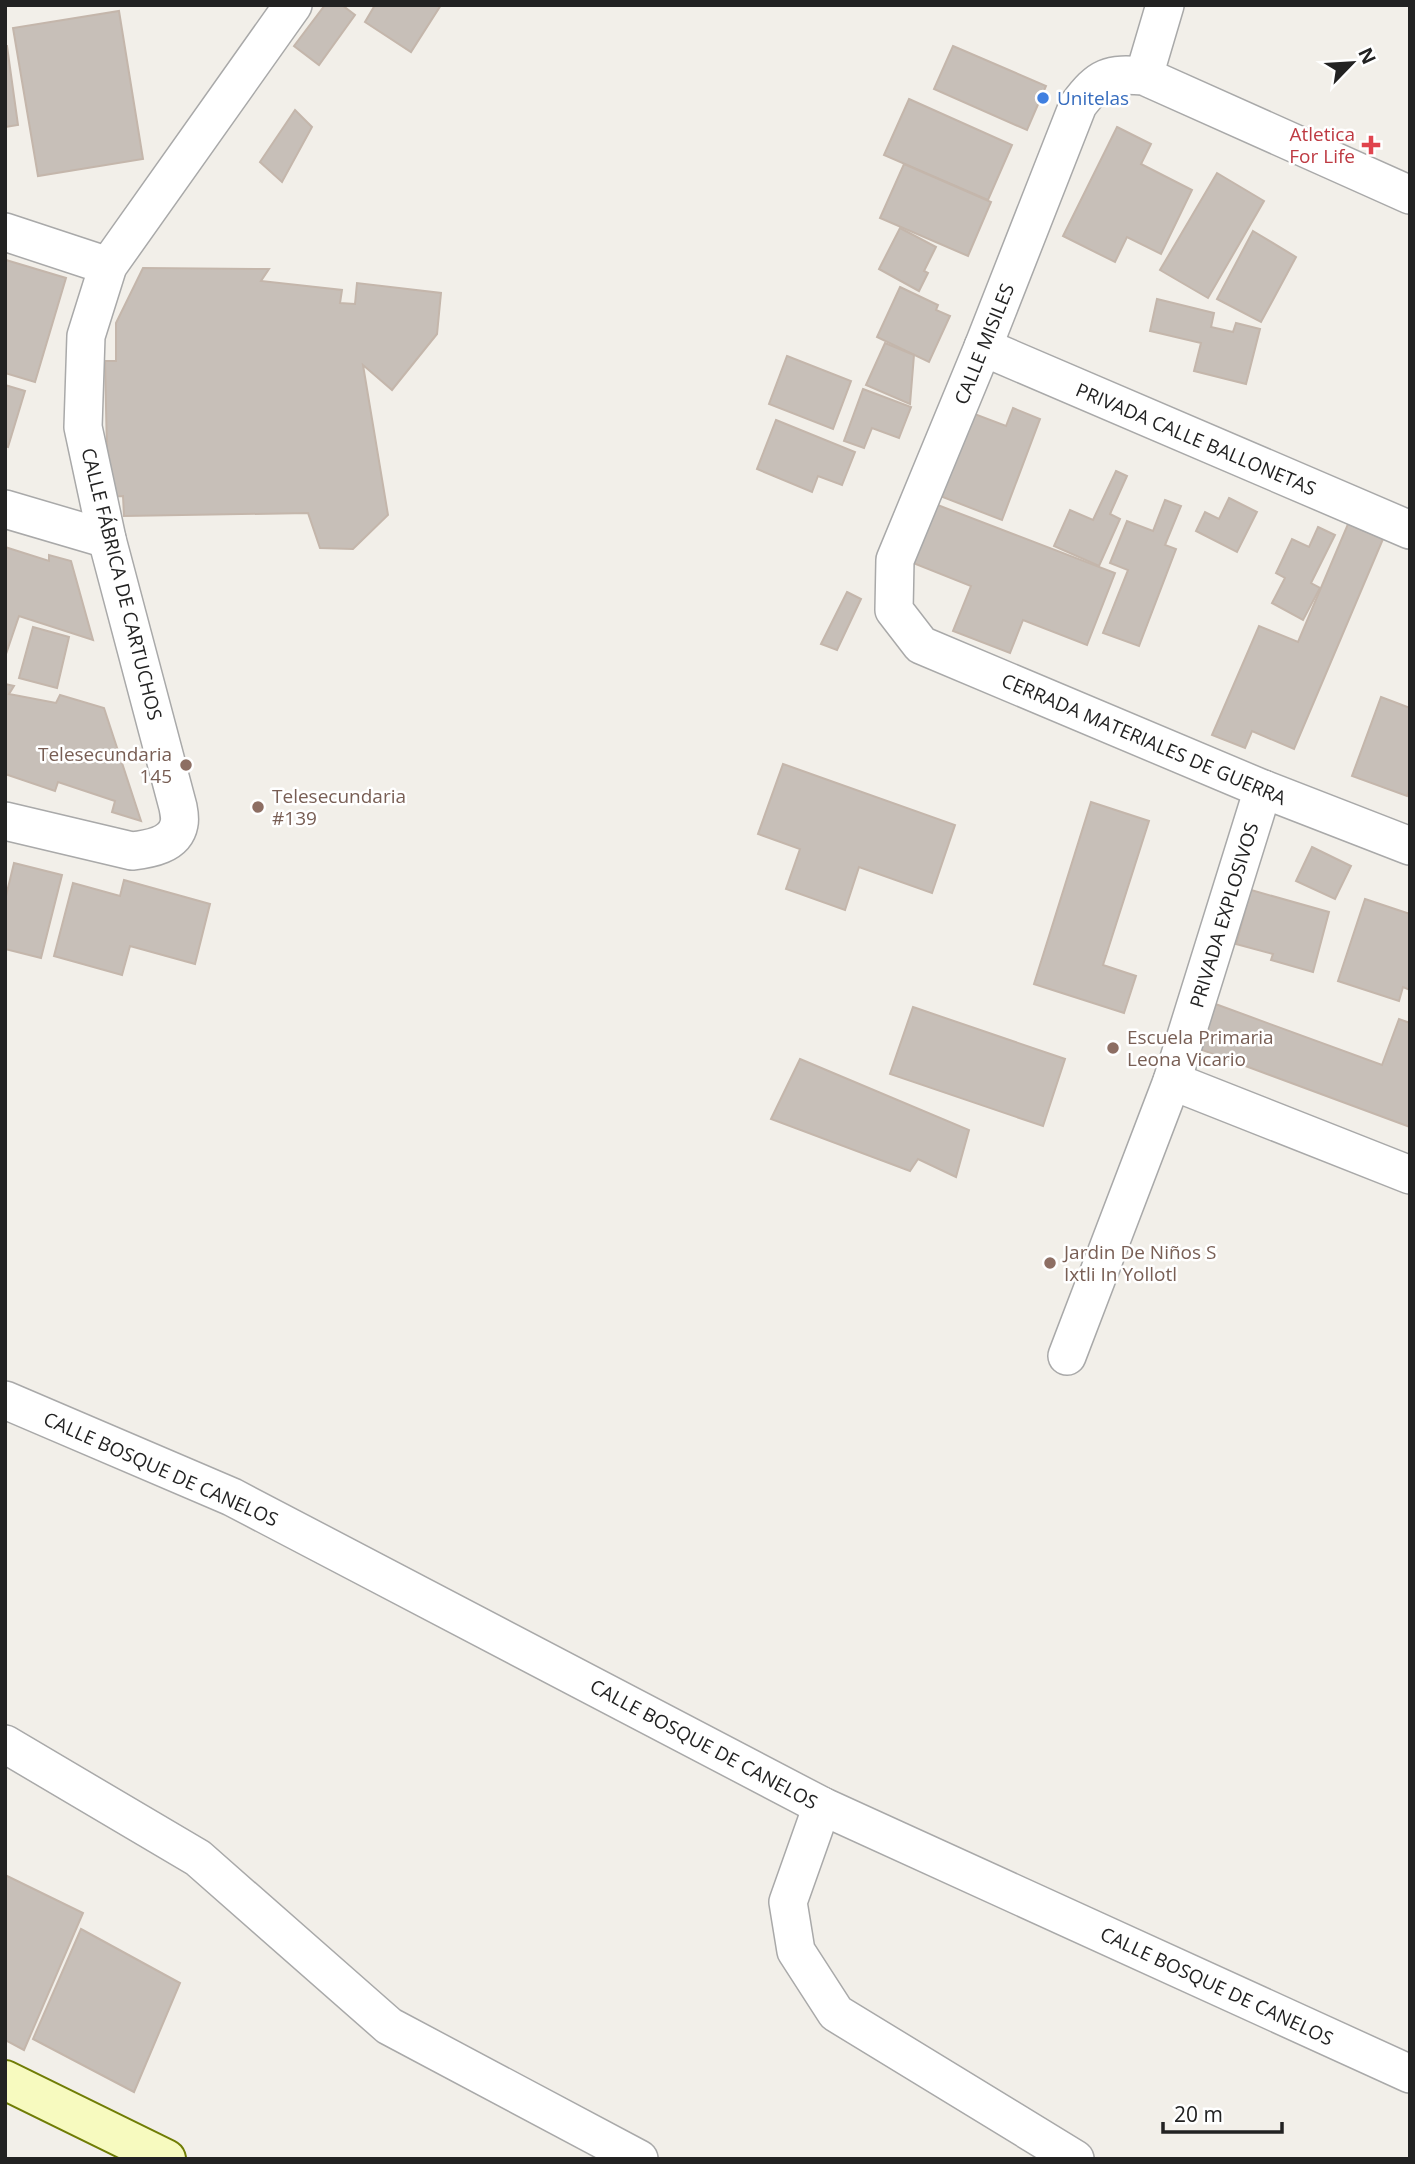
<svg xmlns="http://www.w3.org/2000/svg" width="1415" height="2164" font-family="'Open Sans',sans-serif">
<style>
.building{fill:#c7bfb8;stroke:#c4b6ab;stroke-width:2}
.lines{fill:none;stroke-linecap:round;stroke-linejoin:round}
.street-casing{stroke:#a9a9a9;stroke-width:40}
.secondary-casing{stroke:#707d05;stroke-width:42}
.street{stroke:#fff;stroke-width:37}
.secondary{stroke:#f7fabf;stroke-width:38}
.shop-dot{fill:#3f7fe0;stroke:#fff;stroke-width:2.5}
.health-dot{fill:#e0444e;stroke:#fff;stroke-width:2.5}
.education-dot{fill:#8d6e63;stroke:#fff;stroke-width:2.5}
.labels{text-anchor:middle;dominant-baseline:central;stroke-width:5;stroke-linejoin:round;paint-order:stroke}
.shop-label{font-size:19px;fill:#366cbe;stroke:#fff;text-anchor:start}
.health-label{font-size:19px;fill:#be3a42;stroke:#fff;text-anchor:end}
.street-label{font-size:19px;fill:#222;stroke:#fff}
.education-label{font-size:19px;fill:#785e54;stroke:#fff;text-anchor:start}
</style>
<rect width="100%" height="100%" fill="#f2efe9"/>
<g class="building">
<path d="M 325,5 L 342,5 L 355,15 L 319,65 L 294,46 Z"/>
<path d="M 375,5 L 441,5 L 411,52 L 365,22 Z"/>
<path d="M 119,11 L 143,159 L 38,176 L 13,28 Z"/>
<path d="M 5,46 L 7,46 L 18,125 L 5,127 Z"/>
<path d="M 953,46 L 1046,86 L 1027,130 L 934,89 Z"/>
<path d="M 909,99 L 1012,145 L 988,200 L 884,155 Z"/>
<path d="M 295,110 L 312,127 L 282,182 L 260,162 Z"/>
<path d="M 1117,127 L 1151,144 L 1141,164 L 1192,190 L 1161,254 L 1127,237 L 1115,262 L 1063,236 Z"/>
<path d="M 904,164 L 991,202 L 968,256 L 880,218 Z"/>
<path d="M 1217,173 L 1264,201 L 1208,298 L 1160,270 Z"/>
<path d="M 900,228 L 936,247 L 924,271 L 928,273 L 919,291 L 879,269 Z"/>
<path d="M 1253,231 L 1296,257 L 1261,322 L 1217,299 Z"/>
<path d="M 6,260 L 66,278 L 35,382 L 5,373 Z"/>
<path d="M 143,268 L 269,269 L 261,281 L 342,290 L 340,303 L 355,304 L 357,283 L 441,293 L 437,334 L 392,390 L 363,365 L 388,515 L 353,549 L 320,548 L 308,513 L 124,516 L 123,496 L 108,497 L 105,361 L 116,361 L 116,323 Z"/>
<path d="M 900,287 L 938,305 L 936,310 L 950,316 L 929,362 L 877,337 Z"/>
<path d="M 1157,299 L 1214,313 L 1211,327 L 1233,332 L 1236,323 L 1260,329 L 1246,384 L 1194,371 L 1201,343 L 1150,331 Z"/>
<path d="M 885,343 L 914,355 L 910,404 L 866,385 Z"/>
<path d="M 787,356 L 851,381 L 833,429 L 769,404 Z"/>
<path d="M 5,385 L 25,391 L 8,447 L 5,446 Z"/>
<path d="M 863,389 L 911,407 L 899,438 L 872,428 L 864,448 L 844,441 Z"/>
<path d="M 1013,408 L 1040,419 L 1002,520 L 940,496 L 972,413 L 1006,426 Z"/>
<path d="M 776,420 L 855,452 L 842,485 L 818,476 L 812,492 L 757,469 Z"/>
<path d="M 1116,471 L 1127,476 L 1110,514 L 1120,519 L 1099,566 L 1054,546 L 1070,510 L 1093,520 Z"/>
<path d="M 1229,498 L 1257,512 L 1237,552 L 1196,531 L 1205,512 L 1219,519 Z"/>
<path d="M 1165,500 L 1181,506 L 1165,545 L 1176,549 L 1139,646 L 1103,633 L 1128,570 L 1110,563 L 1127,521 L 1153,531 Z"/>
<path d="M 935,504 L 1115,573 L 1087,645 L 1023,620 L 1010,653 L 953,631 L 971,586 L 913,563 Z"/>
<path d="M 1348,524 L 1383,539 L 1294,749 L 1252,731 L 1245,748 L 1212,735 L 1259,626 L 1298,642 Z"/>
<path d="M 1318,527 L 1335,535 L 1311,583 L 1320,588 L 1303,620 L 1272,603 L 1285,578 L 1276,573 L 1292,539 L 1309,547 Z"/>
<path d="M 5,547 L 49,561 L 49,555 L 71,561 L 93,640 L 19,616 L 5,657 Z"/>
<path d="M 847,592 L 861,599 L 837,650 L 821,644 Z"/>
<path d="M 33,627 L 69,637 L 57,688 L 19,678 Z"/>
<path d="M 5,684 L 14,686 L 9,694 L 56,703 L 60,695 L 104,708 L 141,821 L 112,812 L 115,801 L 58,782 L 55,791 L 5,774 Z"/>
<path d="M 1381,697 L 1410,708 L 1410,788 L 1407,796 L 1352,776 Z"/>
<path d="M 783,764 L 955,825 L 932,893 L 859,867 L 845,910 L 786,889 L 800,849 L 758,834 Z"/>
<path d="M 1091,802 L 1149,821 L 1103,965 L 1136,976 L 1124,1013 L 1034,984 Z"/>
<path d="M 1312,847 L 1351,866 L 1335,899 L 1296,881 Z"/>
<path d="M 14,863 L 62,875 L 41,958 L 5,949 L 5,900 Z"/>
<path d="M 124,880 L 210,904 L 195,964 L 130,946 L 122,975 L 54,956 L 73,883 L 120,896 Z"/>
<path d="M 1251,890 L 1329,912 L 1313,972 L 1271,960 L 1273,954 L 1236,944 Z"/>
<path d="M 1365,899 L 1410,914 L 1410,990 L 1403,987 L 1399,1001 L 1338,981 Z"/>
<path d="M 1210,1002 L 1382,1065 L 1399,1019 L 1410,1023 L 1410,1127 L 1194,1047 Z"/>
<path d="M 913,1007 L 1065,1059 L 1043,1126 L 890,1074 Z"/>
<path d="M 800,1059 L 969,1130 L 956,1177 L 918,1159 L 910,1171 L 771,1119 Z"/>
<path d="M 5,1875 L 83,1913 L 24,2050 L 5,2040 Z"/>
<path d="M 81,1929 L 180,1983 L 134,2092 L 33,2039 Z"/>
</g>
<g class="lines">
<g class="street-casing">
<g id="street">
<path d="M 1144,76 L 1165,5"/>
<path d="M 1410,195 L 1144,76 C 1108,73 1100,76 1078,105 L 983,347 L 895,560 L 894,610 L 921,645 L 1263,789 L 1410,846"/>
<path d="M 5,232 L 108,266"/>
<path d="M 983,347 L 1410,530"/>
<path d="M 5,509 L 107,539"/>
<path d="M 5,821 L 132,851 C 150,849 175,845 179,824 C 180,820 179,812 178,807 L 107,539 L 83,427 L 86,336 L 108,266 L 293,5"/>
<path d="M 1172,1081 L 1410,1175"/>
<path d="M 1067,1356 L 1172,1081 L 1263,789"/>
<path d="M 5,1400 L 232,1497 L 822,1806 L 1410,2074"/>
<path d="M 5,1744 L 198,1858 L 389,2026 L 639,2159"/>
<path d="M 822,1806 L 788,1902 L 796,1951 L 836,2013 L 1075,2159"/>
</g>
</g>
<g class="secondary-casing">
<path id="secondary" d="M 5,2080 L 166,2159"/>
</g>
<use href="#street" class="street"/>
<use href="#secondary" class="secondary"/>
</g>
<circle class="shop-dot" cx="1043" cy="98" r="7"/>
<path class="health-dot" d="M1367.5 134.5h7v7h7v7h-7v7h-7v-7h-7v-7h7z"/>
<g class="education-dot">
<circle cx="186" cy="765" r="7"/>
<circle cx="258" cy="807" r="7"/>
<circle cx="1113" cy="1048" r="7"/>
<circle cx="1050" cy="1263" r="7"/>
</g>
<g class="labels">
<g class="shop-label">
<text x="1057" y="98">Unitelas</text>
</g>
<g class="health-label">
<text x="1355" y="134">Atletica<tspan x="1355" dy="22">For Life</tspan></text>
</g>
<g class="street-label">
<text transform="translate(984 344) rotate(-68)">CALLE MISILES</text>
<text transform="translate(1196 439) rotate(23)">PRIVADA CALLE BALLONETAS</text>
<text transform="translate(122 584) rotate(76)">CALLE FÁBRICA DE CARTUCHOS</text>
<text transform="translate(1144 739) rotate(23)">CERRADA MATERIALES DE GUERRA</text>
<text transform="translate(1224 915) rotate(-73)">PRIVADA EXPLOSIVOS</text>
<text transform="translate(161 1469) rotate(24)">CALLE BOSQUE DE CANELOS</text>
<text transform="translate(704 1744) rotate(28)">CALLE BOSQUE DE CANELOS</text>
<text transform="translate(1217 1986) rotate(25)">CALLE BOSQUE DE CANELOS</text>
</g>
<g class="education-label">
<text x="172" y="754" text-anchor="end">Telesecundaria<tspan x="172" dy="22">145</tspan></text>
<text x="272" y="796">Telesecundaria<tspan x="272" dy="22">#139</tspan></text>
<text x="1127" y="1037">Escuela Primaria<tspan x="1127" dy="22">Leona Vicario</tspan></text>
<text x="1064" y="1252">Jardin De Niños S<tspan x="1064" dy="22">Ixtli In Yollotl</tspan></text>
</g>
</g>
<rect width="1415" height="2164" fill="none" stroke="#222222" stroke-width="14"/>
<g transform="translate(1352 63) rotate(65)" stroke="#ffffff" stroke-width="5" paint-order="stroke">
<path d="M0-5L12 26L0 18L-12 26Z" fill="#222222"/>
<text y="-10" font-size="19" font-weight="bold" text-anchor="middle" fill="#222222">N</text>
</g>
<path d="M1163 2122v10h119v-10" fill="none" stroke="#222222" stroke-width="3.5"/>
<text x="1174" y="2122" font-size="21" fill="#222222" stroke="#ffffff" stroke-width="5" paint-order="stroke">20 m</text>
</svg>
